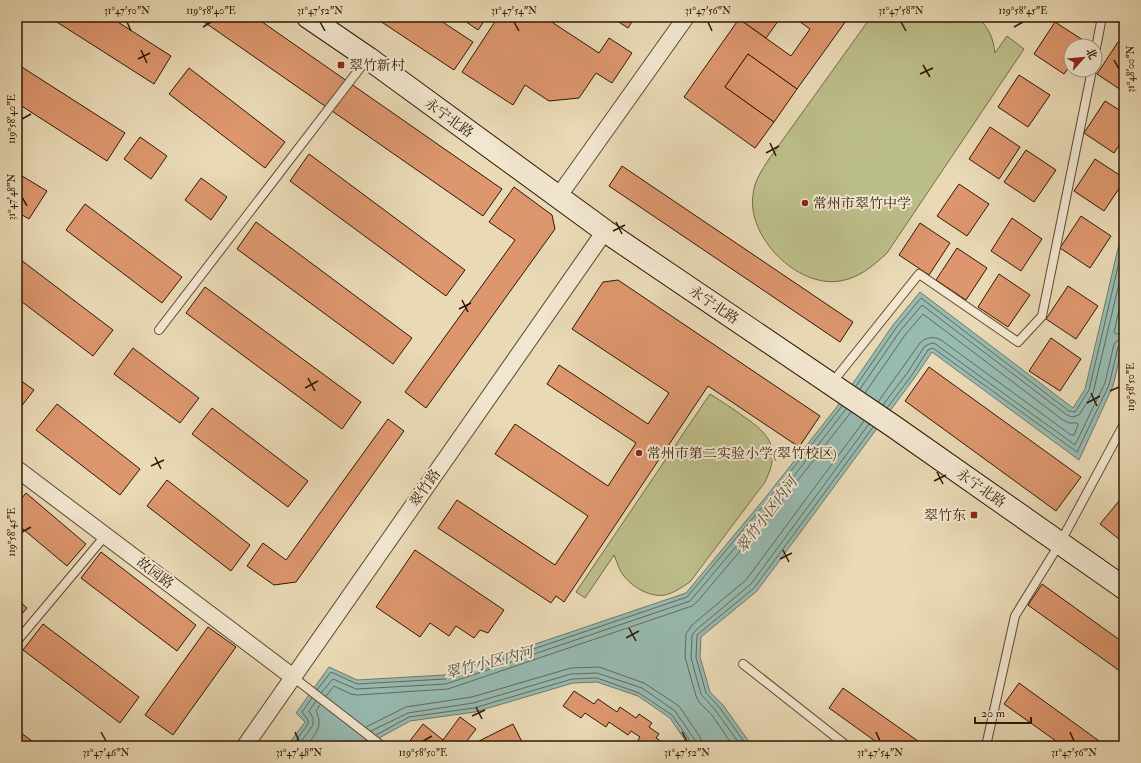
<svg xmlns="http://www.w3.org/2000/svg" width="1141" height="763" font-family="'IM FELL Double Pica','Noto Serif SC',serif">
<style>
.green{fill:#bcbe8a;stroke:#766b46}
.water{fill:#97bab1;stroke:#6d796b}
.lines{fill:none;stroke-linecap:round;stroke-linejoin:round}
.shore{stroke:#63695a;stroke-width:1}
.building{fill:#dd966e;stroke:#2f1802}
.lane-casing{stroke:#5e482f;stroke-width:10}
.street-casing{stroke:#5e482f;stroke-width:18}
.secondary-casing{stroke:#2f1802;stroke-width:24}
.lane{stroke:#f1e6cf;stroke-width:8}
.street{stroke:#f1e6cf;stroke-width:16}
.secondary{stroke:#f1e6cf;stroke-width:22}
.ticks{fill:none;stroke:#2f1802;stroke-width:1.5}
.poi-dot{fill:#8f2418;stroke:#f1e6cf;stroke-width:1.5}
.labels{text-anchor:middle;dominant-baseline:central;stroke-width:4;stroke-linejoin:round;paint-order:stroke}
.poi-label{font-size:14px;fill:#2f1802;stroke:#f1e6cf;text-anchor:start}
.street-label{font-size:14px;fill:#2f1802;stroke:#f1e6cf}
.water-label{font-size:15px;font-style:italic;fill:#4e4937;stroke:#f1e6cf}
.neatline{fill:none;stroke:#2f1802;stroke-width:1.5}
.ticks-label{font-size:10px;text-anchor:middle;fill:#2f1802}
</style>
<rect width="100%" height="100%" fill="#e9d9b5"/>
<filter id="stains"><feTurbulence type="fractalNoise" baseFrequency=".005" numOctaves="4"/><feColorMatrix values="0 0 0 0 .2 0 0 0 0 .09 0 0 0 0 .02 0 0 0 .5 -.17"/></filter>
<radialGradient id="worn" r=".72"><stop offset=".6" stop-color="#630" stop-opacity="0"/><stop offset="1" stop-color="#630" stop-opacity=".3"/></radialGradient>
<g class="green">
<path d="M 871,17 L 978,17 C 989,29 993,37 995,53 L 1007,36 L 1024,49 L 887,253 C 873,266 859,278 840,281 C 797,288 747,237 753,195 C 754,181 762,170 769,159 Z"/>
<path d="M 710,394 C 721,401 732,408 743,416 C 771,435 781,449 765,482 L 690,582 C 682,587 674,593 665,595 C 648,598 627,584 620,570 C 618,565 616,560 614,555 L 585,598 L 576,592 Z"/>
</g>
<path class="water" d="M 1124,223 L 1124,340 L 1113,386 L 1079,460 L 932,352 L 915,377 L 757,591 L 701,637 L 700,657 L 710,692 L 723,705 L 752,746 L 689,746 L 670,718 L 638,696 L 597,682 L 573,683 L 475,712 L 410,721 L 381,737 L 360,746 L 287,746 L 305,722 L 296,713 L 329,667 L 357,680 L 444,675 L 686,593 L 765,498 L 836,408 L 893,325 L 920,292 L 1073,408 L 1085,389 Z"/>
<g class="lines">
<g class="shore">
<path d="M 1124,289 L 1114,332 L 1116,334 L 1124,333"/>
<path d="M 856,386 L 896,328 L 921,298 L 1069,411 L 1075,412 L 1089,390 L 1124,241"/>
<path d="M 860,389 L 900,331 L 922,305 L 1067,415 L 1072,417 L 1079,415 L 1093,393 L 1124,263"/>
<path d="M 865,393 L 905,335 L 923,314 L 1063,420 L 1069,423 L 1077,423 L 1078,425 L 1074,435 L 1071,435 L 941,340 C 934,336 926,337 920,343 L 878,402"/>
<path d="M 883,405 L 908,372 L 924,347 L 929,344 L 934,343 L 1075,445 L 1105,383 L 1114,344 L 1118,340 L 1124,339"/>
<path d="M 887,408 L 912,375 L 928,350 L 933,348 L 1077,452 L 1109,385 L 1118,347 L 1121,345 L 1124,344"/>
<path d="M 317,690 L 331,672 L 357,684 L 445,679 L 687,597 L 768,500 L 842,406"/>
<path d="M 321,693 L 333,679 L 356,689 L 446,684 L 690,601 L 772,504 L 846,409"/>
<path d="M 326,696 L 334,686 L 351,694 L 357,695 L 448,689 L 692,606 L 697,602 L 777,507 L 851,412"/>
<path d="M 366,727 L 406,707 L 472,697 L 571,668 L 599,667 L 644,683 L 679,706 L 700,737 L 703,746"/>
<path d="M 371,731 L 408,713 L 473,703 L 571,674 L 597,673 L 642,688 L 675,711 L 695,740 L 697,746"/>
<path d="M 376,735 L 409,717 L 474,708 L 572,679 L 597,678 L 639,693 L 672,715 L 691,742 L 692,746"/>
<path d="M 292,746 L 308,724 L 308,720 L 302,712 L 312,698"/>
<path d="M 298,746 L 313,725 L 313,718 L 309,711 L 316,701"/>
<path d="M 306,746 C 315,734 324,727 316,711 L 320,705"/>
<path d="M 733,746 L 712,715 L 699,702 L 696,696 L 685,657 L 686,634 L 692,625 L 746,580 L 864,421"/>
<path d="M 741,746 L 716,711 L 701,694 L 691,658 L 692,635 L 696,630 L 751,584 L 869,424"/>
<path d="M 747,746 L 720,708 L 706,693 L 696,657 L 697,635 L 754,588 L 873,427"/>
</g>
</g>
<g class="building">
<path d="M 49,17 L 110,17 L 171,56 L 154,84 Z"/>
<path d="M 197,17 L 255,17 L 502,189 L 483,216 Z"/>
<path d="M 374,17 L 435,17 L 473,42 L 454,70 Z"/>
<path d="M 459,17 L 487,17 L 478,30 Z"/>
<path d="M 498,17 L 544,17 L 599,53 L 609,38 L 632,53 L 612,83 L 596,73 L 579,98 L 549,101 L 525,85 L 513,105 L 462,72 Z"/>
<path d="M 611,17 L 635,17 L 628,28 Z"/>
<path d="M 741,17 L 781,17 L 766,38 L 739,19 Z"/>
<path d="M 793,17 L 840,17 L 846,21 L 797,89 L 748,54 L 725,87 L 774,122 L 755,148 L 684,97 L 739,19 L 791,56 L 810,29 Z"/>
<path d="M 840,17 L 849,17 L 846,21 Z"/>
<path d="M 1111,17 L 1124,17 L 1124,26 Z"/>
<path d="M 1055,22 L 1086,42 L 1083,46 L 1071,46 L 1071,64 L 1064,74 L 1034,54 Z"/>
<path d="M 1118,42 L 1124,46 L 1124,92 L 1097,74 Z"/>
<path d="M 748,54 L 797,89 L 774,122 L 725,87 Z"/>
<path d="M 17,64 L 125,133 L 107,161 L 17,103 Z"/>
<path d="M 189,68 L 285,142 L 265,168 L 169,94 Z"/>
<path d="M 1019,75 L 1050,95 L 1028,127 L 998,107 Z"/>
<path d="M 1105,101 L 1124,113 L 1124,138 L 1114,153 L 1084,133 Z"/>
<path d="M 990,127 L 1020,147 L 999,179 L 969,159 Z"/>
<path d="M 140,137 L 167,156 L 151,179 L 124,159 Z"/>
<path d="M 1026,150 L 1056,170 L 1034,202 L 1004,182 Z"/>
<path d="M 309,154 L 465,270 L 446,296 L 290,181 Z"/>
<path d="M 1095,159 L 1124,178 L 1124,181 L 1104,211 L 1074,191 Z"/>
<path d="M 622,166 L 853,322 L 840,342 L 609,186 Z"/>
<path d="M 17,173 L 47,191 L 29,219 L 17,212 Z"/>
<path d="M 201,178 L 227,197 L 211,220 L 185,200 Z"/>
<path d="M 959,184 L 989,204 L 967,236 L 937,216 Z"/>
<path d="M 514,187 L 552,215 L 555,229 L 426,408 L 405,392 L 515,240 L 489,222 Z"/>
<path d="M 85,204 L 182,277 L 162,303 L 66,230 Z"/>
<path d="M 1081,216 L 1111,236 L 1090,268 L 1060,248 Z"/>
<path d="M 1012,218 L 1042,239 L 1021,271 L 991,251 Z"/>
<path d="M 256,222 L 412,338 L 393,364 L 237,249 Z"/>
<path d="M 920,223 L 950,243 L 929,275 L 899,255 Z"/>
<path d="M 957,248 L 987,268 L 966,300 L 936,280 Z"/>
<path d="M 17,257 L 113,330 L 93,356 L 17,298 Z"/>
<path d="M 999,274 L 1030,295 L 1008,327 L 978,307 Z"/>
<path d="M 618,280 L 820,416 L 799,447 L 708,386 L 564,602 L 556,596 L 551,603 L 438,528 L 457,500 L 555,565 L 588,516 L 495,454 L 515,424 L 608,486 L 636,443 L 547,384 L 559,365 L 648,424 L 669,393 L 572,329 L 603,282 Z"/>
<path d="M 1068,286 L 1098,306 L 1076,339 L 1046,319 Z"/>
<path d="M 205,287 L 361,402 L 342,429 L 186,313 Z"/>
<path d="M 1051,338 L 1081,359 L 1060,391 L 1029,371 Z"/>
<path d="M 133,348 L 199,398 L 180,423 L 114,374 Z"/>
<path d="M 929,367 L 1081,477 L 1056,511 L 905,401 Z"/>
<path d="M 17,378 L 34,390 L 17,412 Z"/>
<path d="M 57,404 L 140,469 L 120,495 L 36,430 Z"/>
<path d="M 212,408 L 308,481 L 288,507 L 192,434 Z"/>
<path d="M 388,419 L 404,431 L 296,582 L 274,585 L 247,566 L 263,543 L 286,560 Z"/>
<path d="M 167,480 L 250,545 L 231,571 L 147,506 Z"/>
<path d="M 26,493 L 86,544 L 67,566 L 17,524 L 17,504 Z"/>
<path d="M 1124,495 L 1124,543 L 1100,524 Z"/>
<path d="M 415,550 L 504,610 L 488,633 L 480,630 L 474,638 L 456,626 L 449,636 L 430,623 L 420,637 L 376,607 Z"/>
<path d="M 101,552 L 196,625 L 177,651 L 81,578 Z"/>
<path d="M 1042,584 L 1124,643 L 1124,674 L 1028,605 Z"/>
<path d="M 17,599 L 27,608 L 17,620 Z"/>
<path d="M 43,624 L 139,697 L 120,723 L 23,650 Z"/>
<path d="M 208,627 L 236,647 L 173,735 L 145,715 Z"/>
<path d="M 1019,683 L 1106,746 L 1063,746 L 1004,704 Z"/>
<path d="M 843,688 L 925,746 L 882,746 L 829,708 Z"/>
<path d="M 574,691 L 594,704 L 598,699 L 617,712 L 620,707 L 636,718 L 639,714 L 652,723 L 649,727 L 659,734 L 656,738 L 668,746 L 646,746 L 638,740 L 640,737 L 631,731 L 628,735 L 609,722 L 606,727 L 585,713 L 581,718 L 563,706 Z"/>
<path d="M 460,717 L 476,729 L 463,746 L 414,746 L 409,742 L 423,724 L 443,740 Z"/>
<path d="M 513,724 L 524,746 L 478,746 L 477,742 Z"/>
<path d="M 17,730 L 39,746 L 17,746 Z"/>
</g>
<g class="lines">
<g class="lane-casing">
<g id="lane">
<path d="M 1095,53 L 1102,17"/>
<path d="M 159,330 L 367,59"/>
<path d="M 831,384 L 919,274 L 1018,342 L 1042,316 L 1092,70"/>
<path d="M 17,641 L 105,536"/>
<path d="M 743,664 L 847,746"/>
<path d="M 293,677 L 382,746"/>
<path d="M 986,746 L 1015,616 L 1060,543 L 1124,424"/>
</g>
</g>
<g class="street-casing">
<g id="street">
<path d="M 558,197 L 686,17"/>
<path d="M 17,469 L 293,677"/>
<path d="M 245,746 L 605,231"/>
</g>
</g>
<g class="secondary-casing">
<path id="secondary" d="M 308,17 L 368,58 L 605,231 L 893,426 L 1124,588"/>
</g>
<use href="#lane" class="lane"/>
<use href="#street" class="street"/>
<use href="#secondary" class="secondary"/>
</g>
<path class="ticks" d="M 127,22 L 131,31M 320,22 L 325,31M 514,22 L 519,31M 708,22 L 712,31M 901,22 L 906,31M 203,27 L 211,22M 1014,27 L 1023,22M 141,50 L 147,63M 138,59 L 150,53M 1114,60 L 1119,69M 923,65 L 930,77M 920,74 L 933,68M 22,119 L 31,114M 770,143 L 776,156M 766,153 L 779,146M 22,197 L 27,206M 616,222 L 622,234M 613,231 L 625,225M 462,300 L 468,312M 459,309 L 471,303M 308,378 L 315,391M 305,388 L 318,381M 1110,391 L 1119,387M 1091,393 L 1097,406M 1087,403 L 1100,396M 155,457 L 161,469M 151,466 L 164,460M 937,472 L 943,484M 934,481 L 946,475M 22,532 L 31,527M 783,550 L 789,562M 780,559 L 792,553M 629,628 L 636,641M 626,638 L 639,631M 476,707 L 482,719M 472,716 L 485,710M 101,732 L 106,741M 295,732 L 299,741M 682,732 L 687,741M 876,732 L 880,741M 1070,732 L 1074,741M 423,741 L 432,736"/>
<g class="poi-dot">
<rect x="337" y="61" width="8" height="8" rx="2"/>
<circle cx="805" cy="203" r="4"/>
<circle cx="639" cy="453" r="4"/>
<rect x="970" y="511" width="8" height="8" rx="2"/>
</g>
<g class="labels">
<g class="poi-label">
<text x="349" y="65">翠竹新村</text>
<text x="813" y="203">常州市翠竹中学</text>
<text x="647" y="453">常州市第二实验小学(翠竹校区)</text>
<text x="966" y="515" text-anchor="end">翠竹东</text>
</g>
<g class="street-label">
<text transform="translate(449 118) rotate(36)">永宁北路</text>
<text transform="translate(714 305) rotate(34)">永宁北路</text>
<text transform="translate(425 488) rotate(-55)">翠竹路</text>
<text transform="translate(981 488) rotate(35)">永宁北路</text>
<text transform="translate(155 573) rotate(37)">故园路</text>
</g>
<g class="water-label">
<text transform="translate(767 515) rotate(-53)">翠竹小区内河</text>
<text transform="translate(489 663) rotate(-14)">翠竹小区内河</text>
</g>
</g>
<rect width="1141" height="763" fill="none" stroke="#e9d9b5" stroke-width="44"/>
<g transform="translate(1083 58) rotate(63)"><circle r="19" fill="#f1e6cf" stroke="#a3947d"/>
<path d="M0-3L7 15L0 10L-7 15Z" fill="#8f2418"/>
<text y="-6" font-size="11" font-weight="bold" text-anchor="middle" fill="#2f1802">北</text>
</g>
<path d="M975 717v6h56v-6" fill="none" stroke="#2f1802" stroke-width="2"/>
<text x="981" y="717" font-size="12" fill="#2f1802" stroke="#f1e6cf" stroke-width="3" paint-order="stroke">20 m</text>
<rect x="22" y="22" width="1097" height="719" class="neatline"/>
<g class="ticks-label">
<text x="127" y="14">31°47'50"N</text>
<text x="211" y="14">119°58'40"E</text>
<text x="320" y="14">31°47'52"N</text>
<text x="514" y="14">31°47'54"N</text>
<text x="708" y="14">31°47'56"N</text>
<text x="901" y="14">31°47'58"N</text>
<text x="1023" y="14">119°58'45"E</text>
<text transform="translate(1130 69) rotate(-90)" y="4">31°48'00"N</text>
<text transform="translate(11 119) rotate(-90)" y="4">119°58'40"E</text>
<text transform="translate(11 197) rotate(-90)" y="4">31°47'48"N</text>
<text transform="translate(1130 387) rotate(-90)" y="4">119°58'50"E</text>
<text transform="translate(11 532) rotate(-90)" y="4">119°58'45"E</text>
<text x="106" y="756">31°47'46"N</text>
<text x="299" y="756">31°47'48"N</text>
<text x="423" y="756">119°58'50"E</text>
<text x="687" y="756">31°47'52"N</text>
<text x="880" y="756">31°47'54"N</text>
<text x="1074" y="756">31°47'56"N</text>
</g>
<rect width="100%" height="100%" filter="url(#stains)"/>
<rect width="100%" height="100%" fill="url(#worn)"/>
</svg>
